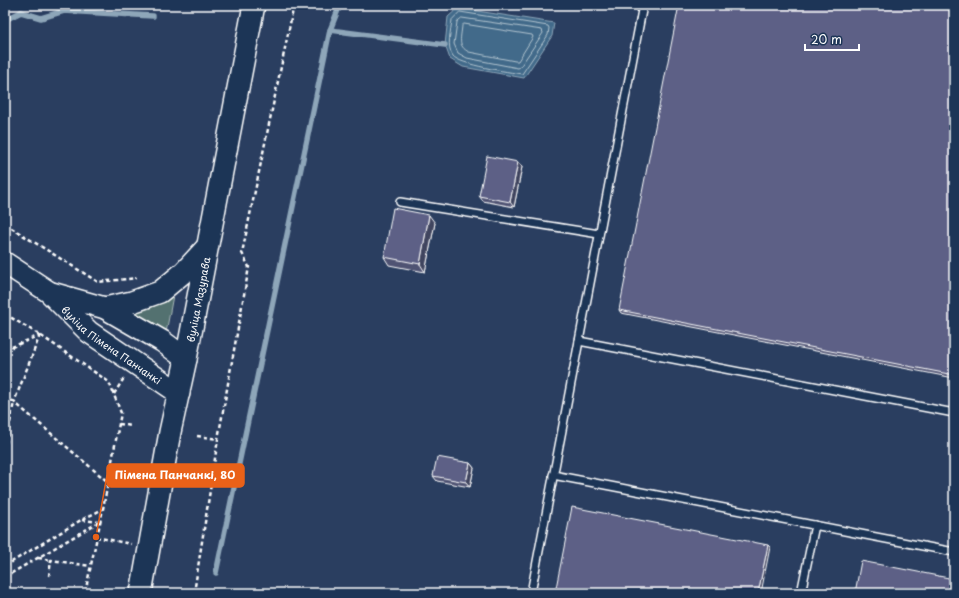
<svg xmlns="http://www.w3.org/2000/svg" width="959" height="598" font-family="'Playpen Sans',sans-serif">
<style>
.green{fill:#537170;stroke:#a9b8b8}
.water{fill:#426b8a;stroke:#8ea6b9}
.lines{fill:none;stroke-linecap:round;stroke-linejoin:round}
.shore{stroke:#b3c4d0;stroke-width:1}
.stream{stroke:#8ea6b9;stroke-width:5.5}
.lane-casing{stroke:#fff;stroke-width:10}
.secondary-casing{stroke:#fff;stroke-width:24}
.path{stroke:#fff;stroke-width:2.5;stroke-dasharray:4 3;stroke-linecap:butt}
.lane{stroke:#1d3557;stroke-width:7}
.secondary{stroke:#1d3557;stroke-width:21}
.wall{fill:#505373;stroke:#fff}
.shaded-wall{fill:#41445e;stroke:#fff}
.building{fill:#5d6186;stroke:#fff}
.labels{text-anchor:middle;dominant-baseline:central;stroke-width:3;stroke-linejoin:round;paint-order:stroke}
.street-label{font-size:10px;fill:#fff;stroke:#1d3557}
.leader{fill:none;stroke:#e96118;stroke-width:1.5}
.callout-dot{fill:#e96118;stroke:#1d3557;stroke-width:1.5}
.callout{fill:#e96118;stroke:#e96118;stroke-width:1.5}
.callout-label{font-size:11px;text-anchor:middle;font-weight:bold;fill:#fff}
</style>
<rect width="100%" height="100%" fill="#2a3e60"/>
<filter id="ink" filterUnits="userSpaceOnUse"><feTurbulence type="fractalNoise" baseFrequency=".025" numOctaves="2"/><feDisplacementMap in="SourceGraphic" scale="8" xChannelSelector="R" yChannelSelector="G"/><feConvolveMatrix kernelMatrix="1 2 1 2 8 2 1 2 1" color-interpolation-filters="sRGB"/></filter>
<g filter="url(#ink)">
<path class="green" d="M 174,290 L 166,333 L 132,313 C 153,309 159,305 174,290 Z"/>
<path class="water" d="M 458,8 L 554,23 L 552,36 L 524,78 L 463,67 L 450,59 L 445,45 L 448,17 Z"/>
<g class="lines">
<g class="shore">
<path d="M 460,12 L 548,26 L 549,28 L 548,35 L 522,74 C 509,72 460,65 453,56 C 446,47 451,30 452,20 Z"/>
<path d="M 462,18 L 542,30 L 543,33 L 520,67 L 518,68 L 467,58 L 458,53 L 454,44 L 457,22 Z"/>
<path d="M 464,24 L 532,35 L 533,37 L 518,61 L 515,61 L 469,52 C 457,46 461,38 462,26 Z"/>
</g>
<g class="stream">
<path d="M 5,20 L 21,12 L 41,18 L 64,11 L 153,16"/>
<path d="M 330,30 L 445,45"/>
<path d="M 216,573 L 330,30 L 340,5"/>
</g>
<g class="lane-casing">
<g id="lane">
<path d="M 400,202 L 599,234"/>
<path d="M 579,341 L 954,413"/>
<path d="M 553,475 L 954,552"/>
<path d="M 531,593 L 643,5"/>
<path d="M 801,593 L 815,525"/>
</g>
</g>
<g class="secondary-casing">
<g id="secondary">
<path id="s1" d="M 5,263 L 49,292 L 89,332 L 179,393"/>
<path d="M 52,293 L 105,308 L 162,341 L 186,359"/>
<path d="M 105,308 L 132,302 L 160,292 L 184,272 L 207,247"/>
<path id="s2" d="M 141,593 L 170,432 L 186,359 L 254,5"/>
</g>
</g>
<g class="path">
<path d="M 5,224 L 98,282 L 137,278"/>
<path d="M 5,314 L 40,335 L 109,382 L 121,413 L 103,509 L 85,593"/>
<path d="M 40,335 L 14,402 L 108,482"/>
<path d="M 5,350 L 40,335"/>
<path d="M 114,394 L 124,378"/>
<path d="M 5,396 L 14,402 L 5,448"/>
<path d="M 119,424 L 132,426"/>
<path d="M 197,436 L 218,439"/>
<path d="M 82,520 L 99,522"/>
<path d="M 96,537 L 131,544"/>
<path d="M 38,558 L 51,560"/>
<path d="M 5,566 L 81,520 L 103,509"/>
<path d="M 49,576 L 51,560 L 90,566"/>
<path d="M 5,577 L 99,522"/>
<path d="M 194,593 L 218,439 L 249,267 L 242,253 L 294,5"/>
</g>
<use href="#lane" class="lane"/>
<use href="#secondary" class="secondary"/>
</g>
<g class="wall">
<path d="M 954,7 L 954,378 L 621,313 L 619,310 Z"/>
<path d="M 522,167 L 514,207 L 483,201 L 479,196 Z"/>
<path d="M 435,223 L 425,272 L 389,265 L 384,257 Z"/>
<path d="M 470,463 L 474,468 L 470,487 L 437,481 L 433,476 Z"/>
</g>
<g class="shaded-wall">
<path d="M 518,162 L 522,167 L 514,207 L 510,202 Z"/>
<path d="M 429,215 L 435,223 L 425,272 L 420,264 Z"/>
<path d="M 470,463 L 474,468 L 470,487 L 466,482 Z"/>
<path d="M 768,545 L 770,547 L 761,593 L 758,593 Z"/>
</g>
<g class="building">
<path d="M 679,5 L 942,5 L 954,7 L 954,375 L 619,310 Z"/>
<path d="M 487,156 L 518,162 L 510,202 L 479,196 Z"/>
<path d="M 393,208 L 429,215 L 420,264 L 384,257 Z"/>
<path d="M 437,457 L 470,463 L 466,482 L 433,476 Z"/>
<path d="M 572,507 L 768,545 L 758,593 L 555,593 Z"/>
<path d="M 861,561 L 954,579 L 954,593 L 855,593 Z"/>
</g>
</g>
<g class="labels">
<g class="street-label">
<text stroke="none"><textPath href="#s2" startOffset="299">вуліца Мазурава</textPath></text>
<text stroke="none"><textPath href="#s1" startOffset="135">вуліца Пімена Панчанкі</textPath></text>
</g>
</g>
<path class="leader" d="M96 537L107 475"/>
<circle class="callout-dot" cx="96" cy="537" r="4"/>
<rect class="callout" x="107" y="464" width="137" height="23" rx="4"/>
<g class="callout-label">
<text x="175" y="479">Пімена Панчанкі, 80</text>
</g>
<rect width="959" height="598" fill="none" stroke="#1d3557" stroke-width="20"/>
<rect x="10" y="10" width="939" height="578" fill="none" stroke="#fff" stroke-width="1.5" filter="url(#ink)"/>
<path d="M805 44v6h54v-6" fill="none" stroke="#ffffff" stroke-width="2"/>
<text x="811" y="44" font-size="12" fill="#ffffff" stroke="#1d3557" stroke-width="3" paint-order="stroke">20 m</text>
</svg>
